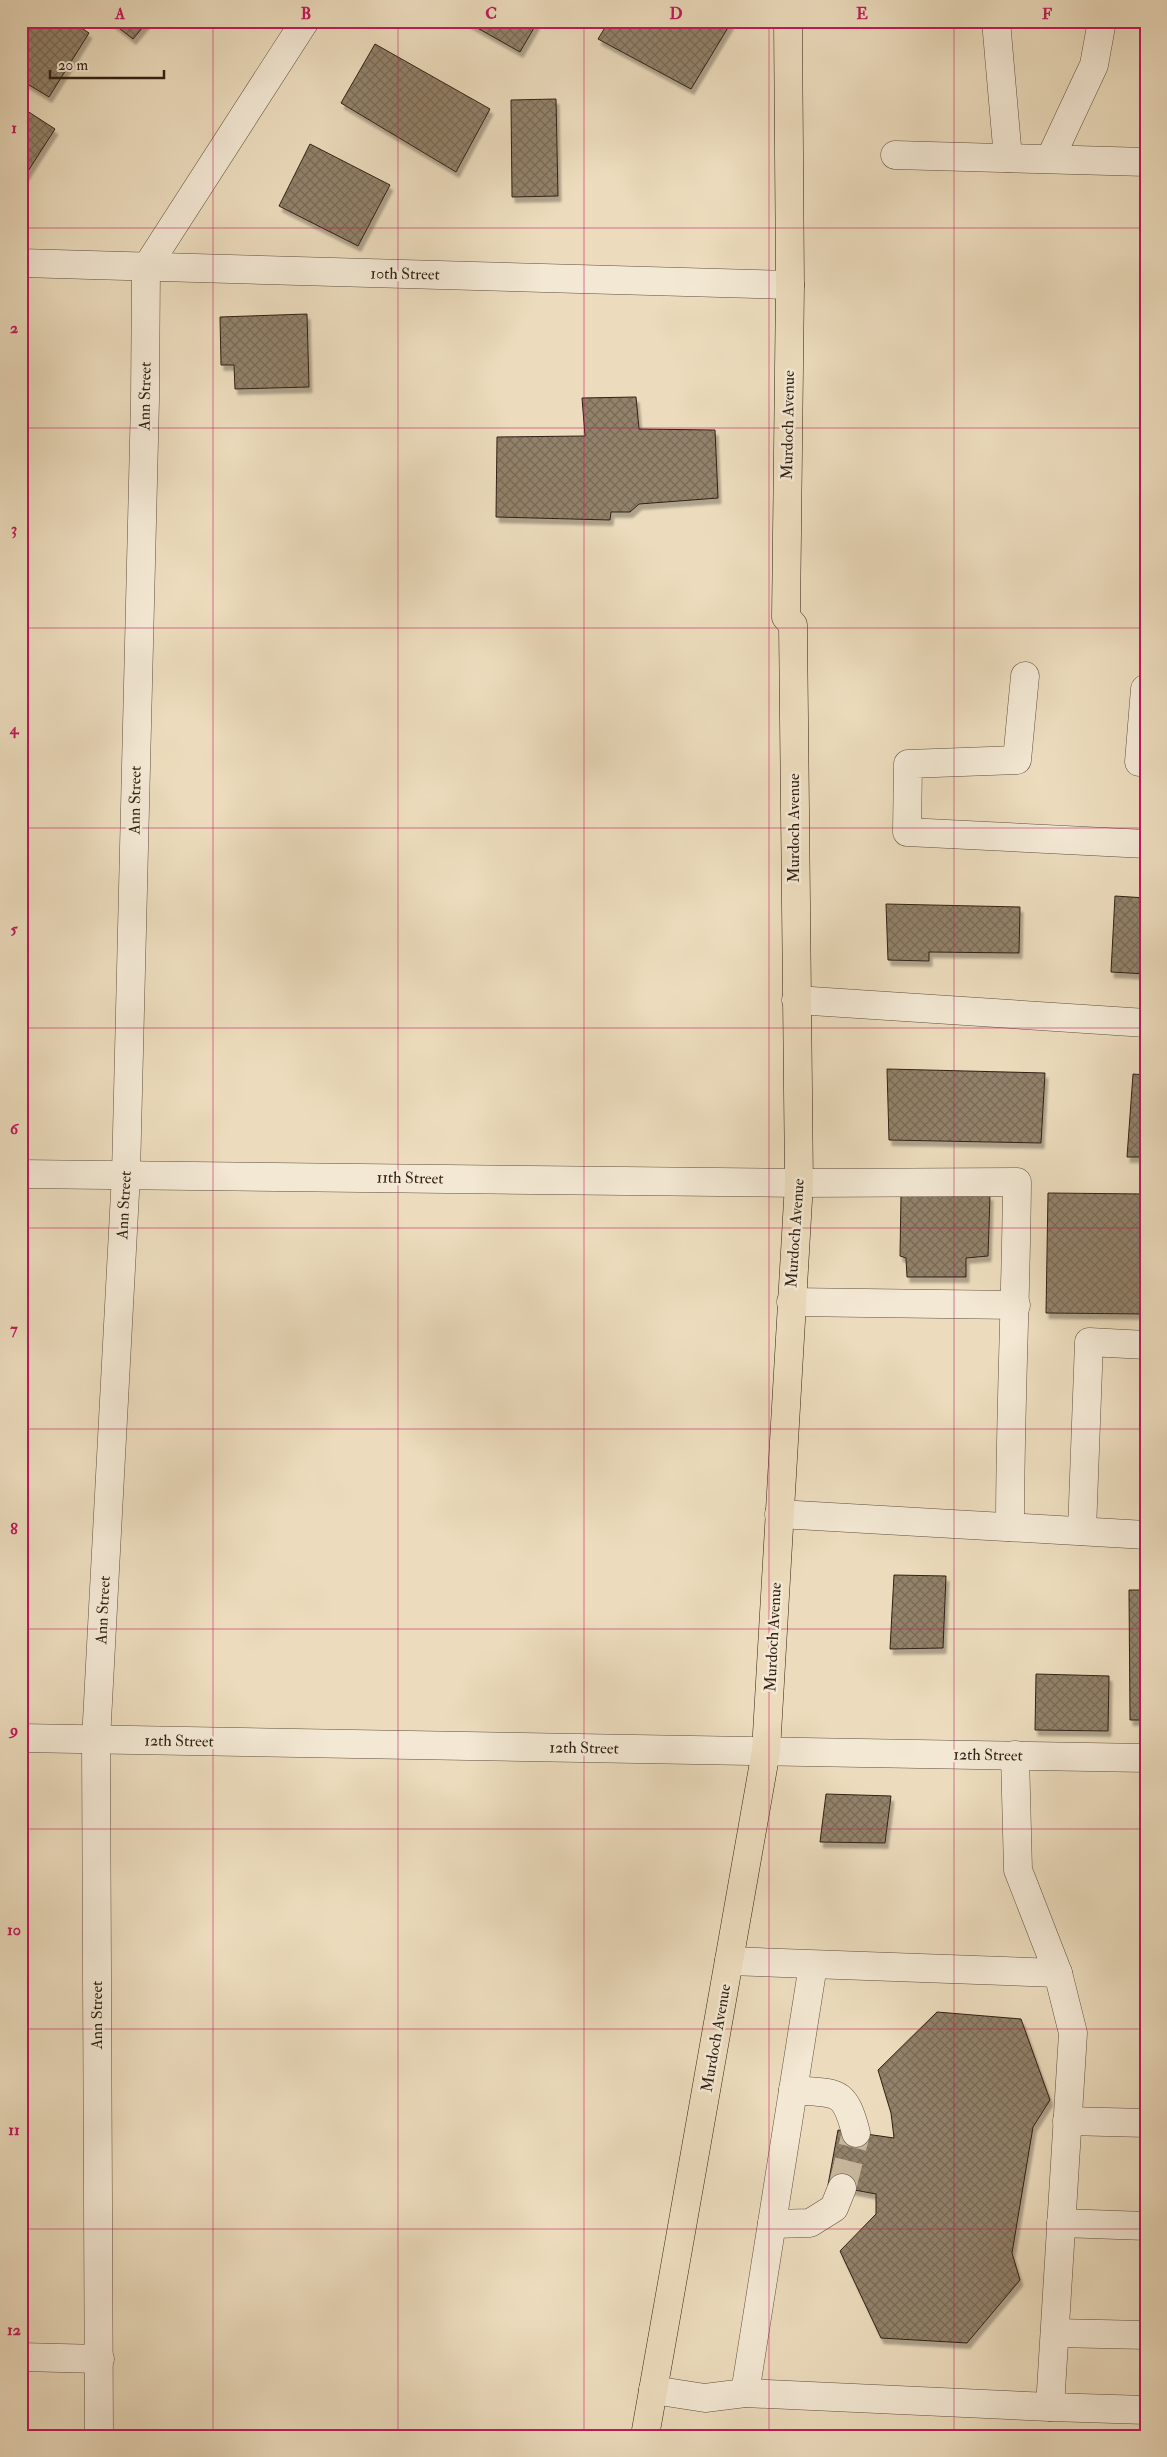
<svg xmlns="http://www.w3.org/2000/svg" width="1167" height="2457" font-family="'IM FELL Double Pica',serif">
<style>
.building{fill:url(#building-cross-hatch);stroke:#312013;filter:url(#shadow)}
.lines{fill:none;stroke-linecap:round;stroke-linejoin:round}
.minor-tunnel{stroke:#c7b69b;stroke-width:28;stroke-dasharray:28 14;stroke-linecap:butt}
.minor-casing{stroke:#604f3e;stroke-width:29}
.major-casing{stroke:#312013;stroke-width:29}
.minor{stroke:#f3e8d4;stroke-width:28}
.major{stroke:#ecdcbd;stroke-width:28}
.grid{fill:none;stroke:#c2185b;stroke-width:1;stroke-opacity:0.55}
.labels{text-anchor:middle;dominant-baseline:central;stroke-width:5;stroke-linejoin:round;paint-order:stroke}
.street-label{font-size:16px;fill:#312013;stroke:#f3e8d4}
.neatline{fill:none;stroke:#c2185b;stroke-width:2}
.grid-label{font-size:16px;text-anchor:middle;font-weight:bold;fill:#c2185b}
</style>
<defs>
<pattern id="building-cross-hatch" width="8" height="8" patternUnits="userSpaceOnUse" patternTransform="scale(1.25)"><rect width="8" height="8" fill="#92826b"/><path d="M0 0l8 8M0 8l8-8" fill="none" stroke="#786a57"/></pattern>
<filter id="shadow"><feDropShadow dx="3" dy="5.5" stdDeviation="1" flood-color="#0004"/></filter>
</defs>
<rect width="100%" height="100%" fill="#ecdcbd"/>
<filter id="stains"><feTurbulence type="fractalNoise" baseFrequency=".004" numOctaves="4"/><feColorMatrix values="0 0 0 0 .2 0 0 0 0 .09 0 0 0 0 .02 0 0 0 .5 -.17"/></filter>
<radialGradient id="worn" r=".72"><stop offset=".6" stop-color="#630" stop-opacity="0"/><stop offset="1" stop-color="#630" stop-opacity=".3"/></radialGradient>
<g class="building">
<path d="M 21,21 L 71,21 L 89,33 L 49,97 L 21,80 Z"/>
<path d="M 110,21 L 148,21 L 133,39 Z"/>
<path d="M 465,21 L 538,21 L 520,52 Z"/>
<path d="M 609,21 L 732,21 L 691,89 L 598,39 Z"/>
<path d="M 375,44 L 490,109 L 456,172 L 341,103 Z"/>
<path d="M 556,99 L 558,196 L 512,197 L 511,100 Z"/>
<path d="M 21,107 L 55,129 L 21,182 Z"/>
<path d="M 310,144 L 390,185 L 358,246 L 279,206 Z"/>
<path d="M 307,314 L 309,387 L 235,389 L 234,365 L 221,365 L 220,317 Z"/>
<path d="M 636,397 L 639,429 L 715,430 L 718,498 L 639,504 L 630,512 L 611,512 L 610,520 L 496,517 L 497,437 L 585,436 L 582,398 Z"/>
<path d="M 1115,896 L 1146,898 L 1146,974 L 1111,972 Z"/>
<path d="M 886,904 L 1020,907 L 1019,953 L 929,952 L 929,961 L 888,960 Z"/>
<path d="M 887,1069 L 1045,1073 L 1041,1143 L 889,1140 Z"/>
<path d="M 1133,1074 L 1146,1075 L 1146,1157 L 1127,1157 Z"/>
<path d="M 1048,1193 L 1146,1194 L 1146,1314 L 1046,1313 Z"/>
<path d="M 901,1194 L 990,1195 L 988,1256 L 966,1258 L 966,1277 L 907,1277 L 906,1258 L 900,1256 Z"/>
<path d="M 894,1575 L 946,1576 L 943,1648 L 890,1649 Z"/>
<path d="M 1129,1590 L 1146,1590 L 1146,1720 L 1130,1720 Z"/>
<path d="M 1036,1674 L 1109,1676 L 1108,1731 L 1035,1730 Z"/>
<path d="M 826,1794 L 891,1796 L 885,1843 L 820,1842 Z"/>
<path d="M 937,2012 L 1021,2019 L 1050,2100 L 1033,2127 L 1012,2253 L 1020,2280 L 967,2343 L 881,2338 L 840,2251 L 876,2214 L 876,2194 L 828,2185 L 838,2130 L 894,2138 L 891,2113 L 878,2070 Z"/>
</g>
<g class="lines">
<path class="minor-tunnel" d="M 842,2188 L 856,2133"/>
<g class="minor-casing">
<g id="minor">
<path d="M 996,21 L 1008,158"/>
<path d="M 895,155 L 1146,162"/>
<path d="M 1050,159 L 1094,65 L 1102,21"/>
<path d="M 21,263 L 790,285"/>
<path d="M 1025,676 L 1017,760 L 908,764 L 907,832 L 1146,844"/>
<path d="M 1145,689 L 1139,762 L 1146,763"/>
<path d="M 796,1000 L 1146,1023"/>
<path d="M 21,1174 L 799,1183 L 1017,1182 C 1016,1297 1010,1412 1010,1527"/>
<path d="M 791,1302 L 1016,1305"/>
<path d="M 779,1514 L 1146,1535"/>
<path d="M 1082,1531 L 1089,1342 L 1146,1345"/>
<path d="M 21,1738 L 1146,1758"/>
<path d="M 729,1961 L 1058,1973 L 1018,1870 L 1015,1755"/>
<path d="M 1058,1973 L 1073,2033 L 1050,2407 L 1146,2410"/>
<path d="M 793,2090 C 837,2094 844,2087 856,2133"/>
<path d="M 1067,2121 L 1146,2123"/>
<path d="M 1061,2223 L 1146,2226"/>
<path d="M 772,2224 L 810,2223 L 834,2208 L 842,2188"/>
<path d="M 1055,2333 L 1146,2335"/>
<path d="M 21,2357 L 100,2359"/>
<path d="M 653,2390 L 705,2398 L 745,2393 L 1050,2407"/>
<path d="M 745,2393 L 813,1965"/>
<path d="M 99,2436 L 96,1740 L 126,1174 L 145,400 L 146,268 L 305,21"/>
</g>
</g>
<g class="major-casing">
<path id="major" d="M 645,2436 L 766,1751 L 799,1183 L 793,625 L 786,617 L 790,285 L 788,21"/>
</g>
<use href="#minor" class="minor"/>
<use href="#major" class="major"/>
</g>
<path class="grid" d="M 213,21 L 213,2436M 398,21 L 398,2436M 584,21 L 584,2436M 769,21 L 769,2436M 954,21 L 954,2436M 21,228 L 1146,228M 21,428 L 1146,428M 21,628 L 1146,628M 21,828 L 1146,828M 21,1028 L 1146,1028M 21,1228 L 1146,1228M 21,1429 L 1146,1429M 21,1629 L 1146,1629M 21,1829 L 1146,1829M 21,2029 L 1146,2029M 21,2229 L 1146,2229"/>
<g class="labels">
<g class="street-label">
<text transform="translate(405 274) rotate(1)">10th Street</text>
<text transform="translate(145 396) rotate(-89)">Ann Street</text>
<text transform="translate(788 425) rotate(-89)">Murdoch Avenue</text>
<text transform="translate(135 800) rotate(-89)">Ann Street</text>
<text transform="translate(794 828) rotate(-90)">Murdoch Avenue</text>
<text transform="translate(410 1178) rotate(1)">11th Street</text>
<text transform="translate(124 1205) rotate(-87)">Ann Street</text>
<text transform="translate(795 1233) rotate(-86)">Murdoch Avenue</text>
<text transform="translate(103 1610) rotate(-87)">Ann Street</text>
<text transform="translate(773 1637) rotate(-87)">Murdoch Avenue</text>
<text transform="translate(179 1741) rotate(1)">12th Street</text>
<text transform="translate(584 1748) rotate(1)">12th Street</text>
<text transform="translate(988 1755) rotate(1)">12th Street</text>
<text transform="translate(97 2015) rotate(-90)">Ann Street</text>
<text transform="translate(716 2038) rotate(-80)">Murdoch Avenue</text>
</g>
</g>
<rect width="1167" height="2457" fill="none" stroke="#ecdcbd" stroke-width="55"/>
<path d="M50 70v8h114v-8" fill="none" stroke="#312013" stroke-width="2.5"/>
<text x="58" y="70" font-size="15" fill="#312013" stroke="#f3e8d4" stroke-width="4" paint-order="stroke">20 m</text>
<rect x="28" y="28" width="1112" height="2402" class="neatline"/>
<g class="grid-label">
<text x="120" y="19">A</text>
<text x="306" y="19">B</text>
<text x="491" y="19">C</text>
<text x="676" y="19">D</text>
<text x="862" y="19">E</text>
<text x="1047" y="19">F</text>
<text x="14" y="133">1</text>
<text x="14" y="333">2</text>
<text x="14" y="534">3</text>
<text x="14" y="734">4</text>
<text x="14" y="934">5</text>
<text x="14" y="1134">6</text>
<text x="14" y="1334">7</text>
<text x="14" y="1534">8</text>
<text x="14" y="1735">9</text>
<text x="14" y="1935">10</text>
<text x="14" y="2135">11</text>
<text x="14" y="2335">12</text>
</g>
<rect width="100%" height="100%" filter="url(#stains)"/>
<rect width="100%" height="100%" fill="url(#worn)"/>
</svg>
